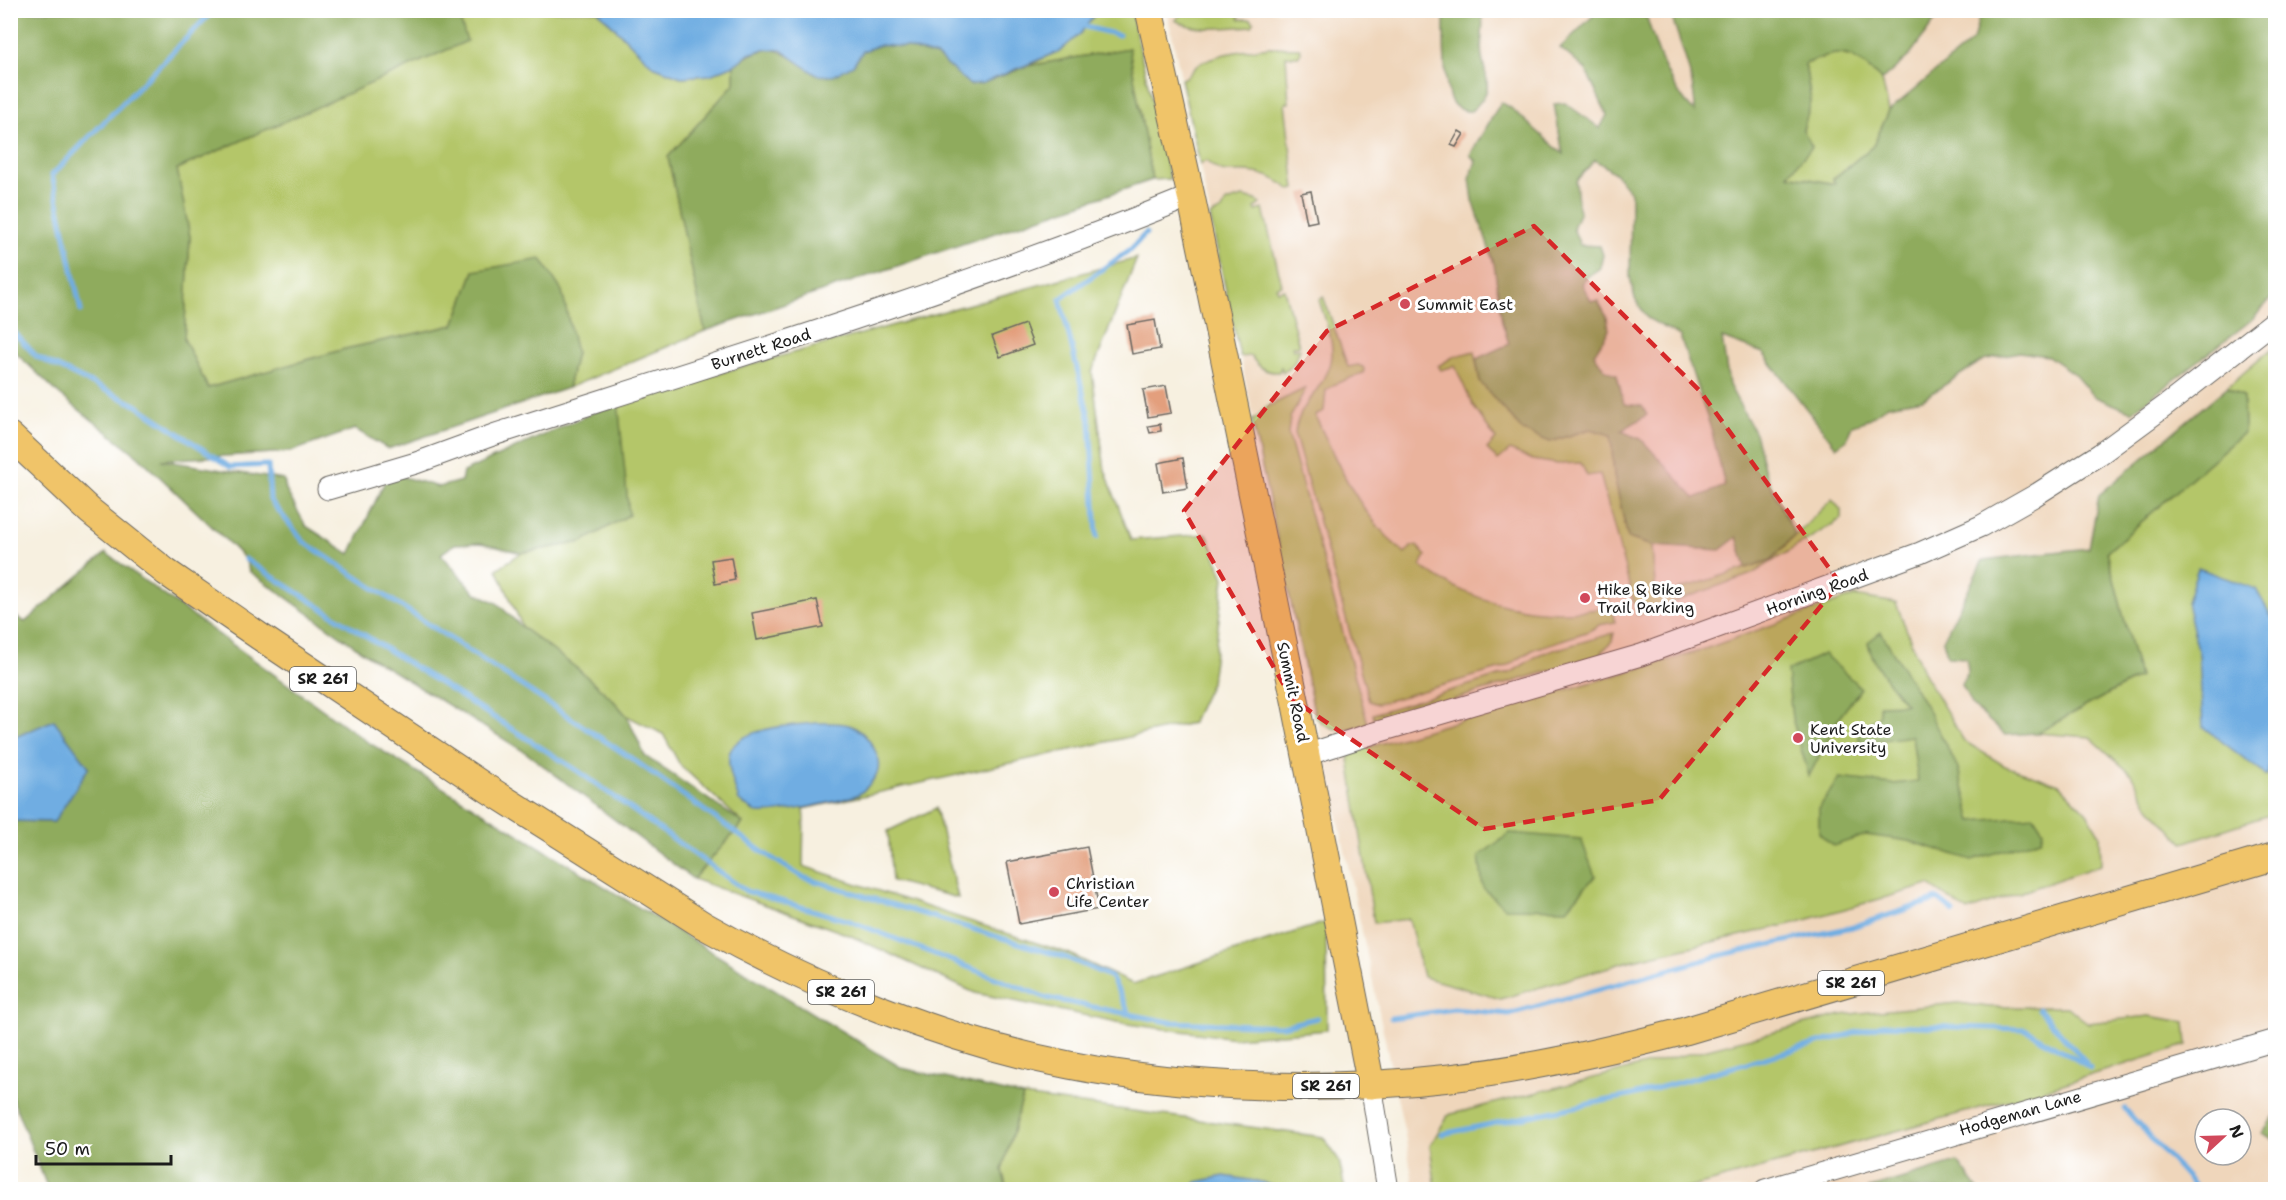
<svg xmlns="http://www.w3.org/2000/svg" width="2286" height="1200" font-family="'Shantell Sans',sans-serif">
<style>
.built{fill:#efd6bb;fill-rule:evenodd}
.green{fill:#b4c669;stroke:#687142;stroke-width:1.5}
.forest{fill:#8fab5d;stroke:#56643c;stroke-width:1.5;fill-rule:evenodd}
.water{fill:#70ade2;stroke:#46647f;stroke-width:1.5}
.lines{fill:none;stroke-linecap:round;stroke-linejoin:round}
.stream{stroke:#70ade2;stroke-width:5}
.building{fill:#e39f7d}
.minor-casing{stroke:#696661;stroke-width:23}
.major-casing{stroke:#696661;stroke-width:29}
.minor{stroke:#fff;stroke-width:21}
.major{stroke:#f0c469;stroke-width:27}
.marked{fill:#d62828;fill-opacity:0.2;stroke:#d62828;stroke-width:4.5;stroke-dasharray:12 8;stroke-linejoin:round}
.poi-dot{fill:#d1495b;stroke:#fff;stroke-width:2}
.labels{text-anchor:middle;dominant-baseline:central;stroke-width:6;stroke-linejoin:round;paint-order:stroke}
.shield{fill:#fff;stroke:#606060;stroke-width:1.5}
.shield-label{font-size:15px;font-weight:bold;fill:#1c1c1c}
.poi-label{font-size:16px;fill:#1c1c1c;stroke:#fff;text-anchor:start}
.street-label{font-size:16px;fill:#1c1c1c;stroke:#fff}
</style>
<rect width="100%" height="100%" fill="#fff"/>
<filter id="ink" filterUnits="userSpaceOnUse"><feTurbulence type="fractalNoise" baseFrequency=".0167" numOctaves="2"/><feDisplacementMap in="SourceGraphic" scale="12" xChannelSelector="R" yChannelSelector="G"/><feConvolveMatrix kernelMatrix="1 2 1 2 8 2 1 2 1" color-interpolation-filters="sRGB"/></filter>
<filter id="wash" filterUnits="userSpaceOnUse"><feTurbulence type="fractalNoise" baseFrequency=".008" numOctaves="4" result="noise"/><feDisplacementMap in="SourceGraphic" scale="24" xChannelSelector="R" yChannelSelector="G"/><feGaussianBlur stdDeviation="1.35" result="paint"/><feColorMatrix in="noise" values="0 0 0 0 0 0 0 0 0 0 0 0 0 0 0 0 0 1.4 0 .05"/><feComposite in="paint" operator="in"/></filter>
<g filter="url(#wash)">
<rect width="100%" height="100%" fill="#f7f0e0"/>
<path class="built" d="M 1167,11 L 2266,11 L 2276,36 L 2275,1189 L 1414,1189 L 1405,1134 ZM 2205,1119 L 2241,1119 L 2241,1155 L 2205,1155 Z"/>
<g class="green">
<path d="M 457,11 L 598,11 L 653,66 L 681,77 L 710,75 L 734,65 L 734,84 L 668,157 L 705,331 L 568,388 L 576,353 L 474,271 L 454,325 L 345,349 L 208,388 L 184,339 L 190,237 L 177,169 L 466,41 Z"/>
<path d="M 1098,11 L 1131,11 L 1170,179 L 1152,180 L 1129,48 L 1028,66 C 1062,49 1075,41 1098,11 Z"/>
<path d="M 1240,11 L 1239,19 L 1251,19 L 1254,22 L 1252,26 C 1227,27 1197,33 1175,20 L 1185,11 Z"/>
<path d="M 1269,47 L 1300,48 L 1301,52 L 1299,56 L 1286,56 L 1289,103 L 1285,103 L 1295,189 L 1291,190 C 1278,179 1263,173 1246,172 C 1226,171 1223,176 1206,161 L 1200,165 L 1181,79 C 1191,77 1191,69 1199,64 C 1218,52 1246,51 1269,47 Z"/>
<path d="M 1835,53 L 1857,58 L 1882,80 L 1889,111 L 1873,146 L 1833,179 L 1836,184 L 1788,175 L 1812,147 L 1803,130 L 1811,102 L 1805,64 Z"/>
<path d="M 1243,197 L 1256,200 L 1260,204 L 1255,208 L 1256,211 L 1263,209 L 1282,285 L 1276,287 L 1278,291 L 1284,289 L 1299,346 L 1292,346 L 1293,350 L 1300,349 C 1296,360 1293,368 1283,372 L 1281,367 L 1279,372 C 1266,373 1258,367 1251,356 L 1240,357 L 1210,216 L 1222,210 L 1226,202 Z"/>
<path d="M 1137,258 L 1092,372 L 1105,470 L 1131,540 L 1207,534 L 1224,578 L 1211,683 L 1192,723 L 804,809 L 803,866 L 1067,953 L 1133,984 L 1326,922 L 1327,1030 L 1235,1038 L 1127,1024 L 975,993 L 849,935 L 693,879 L 743,823 L 680,765 L 663,734 L 627,716 L 612,699 L 579,670 L 523,628 L 497,569 L 521,553 L 582,542 L 618,401 Z"/>
<path d="M 1323,296 L 1348,367 L 1358,365 L 1363,367 L 1364,370 L 1363,373 L 1335,384 L 1326,390 L 1324,411 L 1315,415 C 1339,468 1360,515 1405,554 L 1412,546 L 1417,546 L 1426,556 L 1420,566 C 1473,604 1538,620 1603,608 L 1601,599 L 1606,595 L 1608,597 L 1615,622 L 1599,625 L 1589,631 L 1534,649 L 1506,667 L 1377,704 L 1369,701 L 1295,436 C 1295,404 1330,386 1332,355 C 1333,337 1324,317 1319,300 Z"/>
<path d="M 2275,346 L 2275,813 L 2183,843 L 2148,805 L 2131,774 L 2090,737 L 2037,733 L 2139,677 L 2107,552 L 2244,432 L 2243,396 L 2227,387 Z"/>
<path d="M 1474,351 L 1480,382 L 1550,442 L 1590,429 L 1611,435 L 1614,475 L 1628,538 L 1652,546 L 1656,597 L 1771,560 L 1832,499 L 1841,510 L 1841,519 L 1752,574 L 1637,615 L 1600,474 L 1587,476 L 1581,463 L 1558,464 L 1533,460 L 1510,450 L 1498,460 L 1487,449 L 1496,439 L 1473,406 L 1455,366 L 1441,370 L 1438,366 L 1453,357 Z"/>
<path d="M 1306,388 L 1290,418 L 1288,433 L 1368,724 C 1347,731 1331,734 1315,716 L 1252,420 L 1258,417 L 1265,408 Z"/>
<path d="M 1854,596 L 1896,603 L 1923,672 L 1964,741 L 2005,766 L 2059,784 L 2087,813 L 2100,835 L 2101,865 L 1967,911 L 1929,885 L 1795,923 L 1629,961 L 1501,999 L 1423,977 L 1409,919 L 1374,923 L 1348,753 L 1696,652 Z"/>
<path d="M 1614,633 L 1612,641 L 1602,652 L 1603,655 L 1375,723 L 1373,714 L 1512,672 L 1540,654 Z"/>
<path d="M 936,808 L 958,898 L 892,881 L 888,831 Z"/>
<path d="M 1958,1003 L 1989,1007 L 2067,1007 L 2088,1023 L 2149,1016 L 2185,1022 L 2187,1045 L 2031,1094 L 1685,1189 L 1436,1189 L 1430,1146 L 1448,1115 L 1841,1015 Z"/>
<path d="M 1023,1096 L 1323,1137 L 1339,1160 L 1345,1189 L 1007,1189 L 1002,1170 Z"/>
</g>
<g class="forest">
<path d="M 1599,10 L 1631,11 L 1647,18 C 1657,51 1669,88 1695,112 C 1695,77 1680,44 1670,11 L 1942,11 L 1909,56 L 1882,80 C 1851,53 1845,46 1805,64 L 1811,102 L 1803,130 L 1812,147 L 1788,175 L 1835,184 L 1833,179 L 1873,146 L 1889,111 L 1973,40 L 1980,14 L 1979,11 L 2266,11 L 2276,36 L 2275,294 L 2253,319 L 2132,412 L 2093,396 L 2074,374 L 2048,356 L 2019,352 L 1983,360 L 1923,399 L 1888,405 L 1867,420 L 1852,425 L 1847,439 L 1836,447 L 1763,353 L 1722,338 L 1729,385 L 1755,433 L 1766,475 L 1795,535 L 1771,560 L 1746,568 L 1737,537 L 1720,550 L 1652,546 L 1628,538 L 1614,475 L 1611,435 L 1590,429 L 1550,442 L 1523,431 L 1480,382 L 1476,359 L 1509,344 L 1502,322 L 1494,264 L 1473,200 L 1470,178 L 1476,161 L 1470,155 L 1501,102 L 1511,108 L 1563,154 L 1554,104 L 1565,103 L 1600,128 L 1607,115 L 1586,70 L 1560,48 ZM 1595,160 L 1615,173 L 1631,193 L 1630,277 L 1635,299 L 1647,318 L 1680,336 L 1711,429 L 1725,486 L 1695,498 L 1641,439 L 1621,431 L 1647,415 L 1642,406 L 1624,404 L 1617,375 L 1604,369 L 1594,354 L 1609,330 L 1607,317 L 1598,301 L 1591,301 L 1582,284 L 1588,276 L 1600,268 L 1603,255 L 1600,246 L 1580,245 L 1573,228 L 1580,211 L 1578,204 L 1576,181 Z"/>
<path d="M 10,11 L 457,11 L 467,41 L 177,169 L 190,237 L 184,339 L 208,388 L 345,349 L 454,325 L 474,271 L 541,259 L 562,291 L 576,353 L 568,388 L 388,449 L 355,429 L 290,452 L 161,460 L 284,480 L 286,490 L 306,526 L 350,554 L 389,473 L 439,487 L 461,481 L 463,472 L 618,401 L 629,515 L 582,542 L 521,553 L 481,543 L 455,544 L 441,554 L 474,592 L 497,603 L 523,628 L 579,670 L 612,699 L 627,716 L 645,756 L 743,823 L 693,879 L 525,752 L 370,657 L 249,571 L 245,559 L 231,545 L 138,456 L 60,395 L 11,348 Z"/>
<path d="M 1444,11 L 1481,11 C 1486,27 1479,40 1482,57 C 1483,66 1489,80 1487,89 C 1485,97 1477,106 1471,111 C 1462,112 1456,109 1451,101 C 1443,87 1444,28 1444,11 Z"/>
<path d="M 880,45 L 905,47 L 937,56 L 970,85 L 983,83 L 1028,66 L 1129,48 L 1152,180 L 705,331 L 668,157 L 734,84 L 734,65 C 773,37 781,51 817,75 L 853,65 L 863,51 Z"/>
<path d="M 2227,387 L 2243,396 L 2244,432 L 2107,552 L 2139,677 L 2037,733 L 2005,735 L 1973,706 L 1962,685 L 1968,670 L 1966,658 L 1948,657 L 1943,640 L 1983,560 L 2089,548 L 2099,495 Z"/>
<path d="M 106,553 L 366,741 L 902,1068 L 1023,1096 L 1002,1170 L 1007,1189 L 48,1189 L 11,1095 L 11,821 L 54,822 L 54,721 L 11,739 L 10,613 L 25,622 Z"/>
<path d="M 1881,632 L 1925,705 L 1958,768 L 1972,821 L 2034,816 L 2043,830 L 2041,839 L 1972,860 L 1909,841 L 1866,835 L 1833,846 L 1819,833 L 1819,808 L 1839,778 L 1893,784 L 1918,781 L 1912,736 L 1860,743 L 1858,730 L 1879,717 L 1879,705 L 1906,704 C 1891,685 1873,667 1868,642 Z"/>
<path d="M 1824,654 L 1861,688 L 1839,718 L 1809,776 L 1792,718 L 1787,671 Z"/>
<path d="M 1510,833 L 1581,839 L 1595,876 L 1567,909 L 1505,908 L 1483,888 L 1479,856 Z"/>
<path d="M 2275,1115 L 2275,1140 L 2262,1133 Z"/>
<path d="M 1958,1162 L 1978,1189 L 1867,1189 L 1957,1162 Z"/>
</g>
<g class="water">
<path d="M 598,11 L 1098,11 L 1080,34 L 1060,51 L 983,83 L 970,85 L 937,56 L 905,47 L 880,45 L 863,51 L 853,65 L 833,76 L 817,75 L 781,50 L 764,49 L 749,54 L 734,65 L 710,75 L 681,77 L 653,66 Z"/>
<path d="M 2198,568 L 2256,589 L 2275,623 L 2276,739 L 2267,776 L 2203,727 L 2199,655 L 2187,602 Z"/>
<path d="M 54,720 L 89,767 L 54,822 L 11,821 L 11,739 Z"/>
<path d="M 817,723 C 827,723 839,722 849,725 C 868,732 886,759 875,777 C 872,782 864,791 859,794 C 845,801 773,815 758,813 C 752,811 745,805 739,801 C 735,787 727,769 729,755 C 735,727 794,725 817,723 Z"/>
<path d="M 1224,1176 L 1262,1182 L 1280,1189 L 1190,1189 L 1196,1182 Z"/>
</g>
<g class="lines">
<g class="stream">
<path d="M 1086,27 L 1119,35"/>
<path d="M 81,311 L 52,175 L 214,10"/>
<path d="M 10,328 L 37,357 L 136,405 L 230,467 L 268,465 L 270,500 L 304,542 L 634,760 L 764,853 L 802,877 L 1067,958 L 1111,977 L 1130,1014"/>
<path d="M 1097,537 L 1090,421 L 1060,299 L 1131,249 L 1146,233"/>
<path d="M 245,559 L 578,771 L 746,891 L 850,921 L 1047,998 L 1170,1022 L 1282,1026 L 1317,1018"/>
<path d="M 2039,1009 L 2086,1062"/>
<path d="M 1391,1018 L 1454,1009 L 1509,1014 L 1726,954 L 1852,927 L 1938,899 L 1954,912"/>
<path d="M 2125,1109 L 2198,1190"/>
<path d="M 1442,1134 L 1633,1095 L 1883,1025 L 2025,1029 L 2091,1068"/>
</g>
</g>
<g id="blocks">
<g class="building">
<path d="M 1459,131 L 1464,134 L 1456,147 L 1451,145 Z"/>
<path d="M 1311,191 L 1317,221 L 1307,223 L 1301,193 Z"/>
<path d="M 1155,320 L 1160,349 L 1132,354 L 1127,325 Z"/>
<path d="M 1025,324 L 1033,345 L 1000,357 L 992,336 Z"/>
<path d="M 1166,386 L 1171,413 L 1148,417 L 1143,390 Z"/>
<path d="M 1160,424 L 1161,431 L 1150,433 L 1148,426 Z"/>
<path d="M 1183,458 L 1188,488 L 1163,492 L 1158,463 Z"/>
<path d="M 731,557 L 735,580 L 715,584 L 711,560 Z"/>
<path d="M 817,600 L 823,627 L 757,640 L 752,613 Z"/>
<path d="M 1087,847 L 1099,909 L 1019,924 L 1007,862 Z"/>
</g>
</g>
</g>
<g filter="url(#ink)">
<use href="#blocks" fill-opacity="0" stroke="#696661" stroke-width="1.5"/>
<g class="lines">
<g class="minor-casing">
<g id="minor">
<path d="M 328,489 L 416,463 L 493,435 C 727,360 963,289 1191,196"/>
<path d="M 1306,755 L 1374,733 L 1641,655 L 1920,553 L 1981,526 L 2034,496 L 2100,454 L 2168,404 L 2276,320"/>
<path d="M 1371,1085 L 1388,1190"/>
<path d="M 1765,1190 L 2276,1040"/>
</g>
</g>
<g class="major-casing">
<g id="major">
<path d="M 1149,10 L 1191,196 L 1295,700 L 1371,1085"/>
<path d="M 10,436 L 90,511 L 166,572 L 259,636 L 488,789 L 703,925 C 812,987 946,1041 1069,1065 C 1190,1089 1327,1092 1450,1078 C 1529,1069 1608,1051 1685,1031 L 2276,856"/>
</g>
</g>
<use href="#minor" class="minor"/>
<use href="#major" class="major"/>
</g>
</g>
<path class="marked" d="M 1534,226 L 1700,391 L 1840,583 L 1659,800 L 1484,829 L 1292,699 L 1184,511 L 1327,331 Z"/>
<g class="poi-dot">
<circle cx="1405" cy="304" r="6"/>
<circle cx="1585" cy="598" r="6"/>
<circle cx="1798" cy="738" r="6"/>
<circle cx="1054" cy="892" r="6"/>
</g>
<g class="labels">
<g class="shield">
<rect x="290" y="667" width="66" height="24" rx="4.5"/>
<rect x="1818" y="971" width="66" height="24" rx="4.5"/>
<rect x="808" y="980" width="66" height="24" rx="4.5"/>
<rect x="1293" y="1074" width="66" height="24" rx="4.5"/>
</g>
<g class="shield-label">
<text x="323" y="679">SR 261</text>
<text x="1851" y="983">SR 261</text>
<text x="841" y="992">SR 261</text>
<text x="1326" y="1086">SR 261</text>
</g>
<g class="poi-label">
<text x="1417" y="304">Summit East</text>
<text x="1597" y="589">Hike &amp; Bike<tspan x="1597" dy="18">Trail Parking</tspan></text>
<text x="1810" y="729">Kent State<tspan x="1810" dy="18">University</tspan></text>
<text x="1066" y="883">Christian<tspan x="1066" dy="18">Life Center</tspan></text>
</g>
<g class="street-label">
<text transform="translate(761 349) rotate(-18)">Burnett Road</text>
<text transform="translate(1817 592) rotate(-20)">Horning Road</text>
<text transform="translate(1293 692) rotate(78)">Summit Road</text>
<text transform="translate(2020 1113) rotate(-16)">Hodgeman Lane</text>
</g>
</g>
<rect width="2286" height="1200" fill="none" stroke="#fff" stroke-width="36"/>
<g transform="translate(2223 1137) rotate(68)"><circle r="28" fill="#ffffff" stroke="#a4a4a4" stroke-width="1.5"/>
<path d="M0-4.5L10 22L0 15L-10 22Z" fill="#d1495b"/>
<text y="-9" font-size="16" font-weight="bold" text-anchor="middle" fill="#1c1c1c">N</text>
</g>
<path d="M36 1155v9h135v-9" fill="none" stroke="#1c1c1c" stroke-width="3"/>
<text x="45" y="1155" font-size="18" fill="#1c1c1c" stroke="#ffffff" stroke-width="4.5" paint-order="stroke">50 m</text>
</svg>
